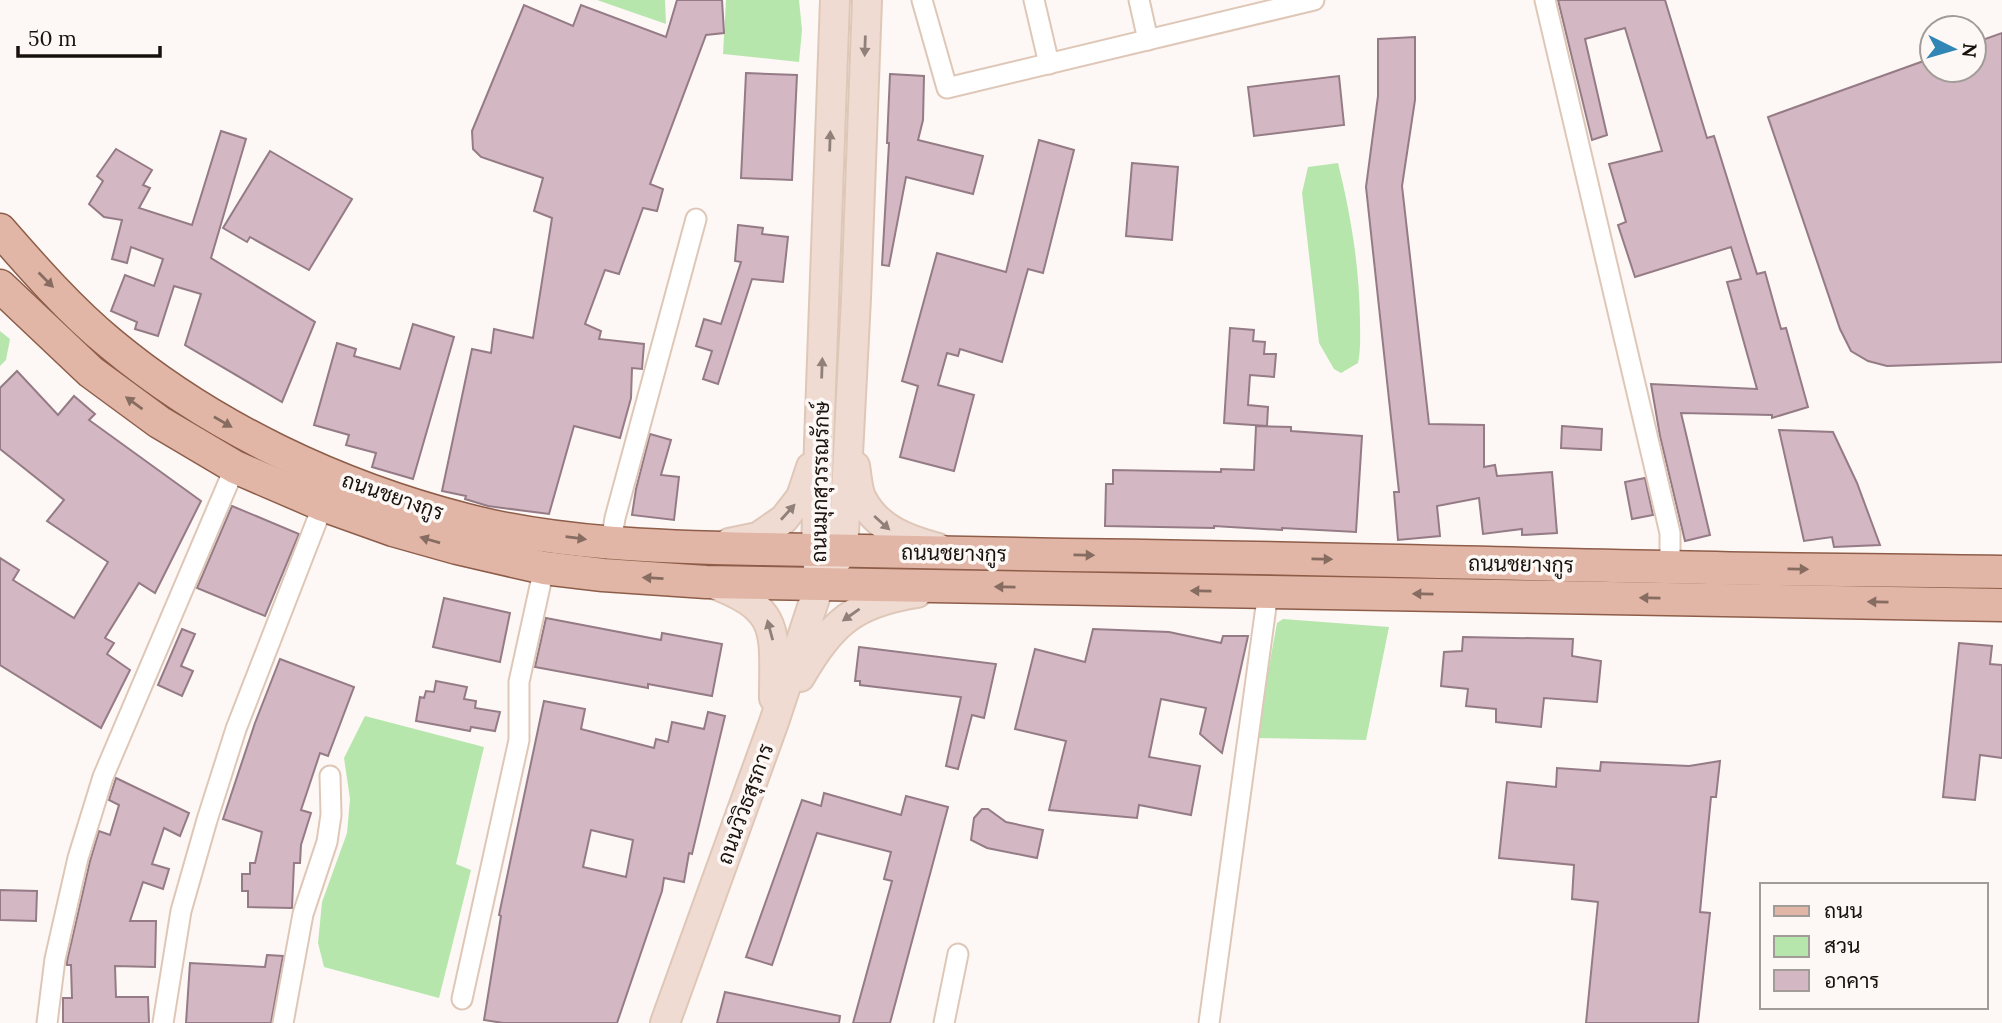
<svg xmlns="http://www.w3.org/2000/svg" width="2002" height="1023" font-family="Lora,Sarabun,serif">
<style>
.green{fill:#b7e6ad}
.building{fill:#d3b7c2;stroke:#947b85;stroke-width:2;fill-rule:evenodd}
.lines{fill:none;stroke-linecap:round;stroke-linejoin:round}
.minor-casing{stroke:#dfc7b8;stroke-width:23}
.secondary-casing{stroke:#dfc7b8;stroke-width:32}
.primary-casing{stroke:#8e5d49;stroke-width:35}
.minor{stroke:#fff;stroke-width:19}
.secondary{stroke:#f0dbd2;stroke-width:28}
.primary{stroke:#e1b6a6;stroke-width:32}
.oneway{fill:#8f8079}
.oneway2{fill:#876c61}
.labels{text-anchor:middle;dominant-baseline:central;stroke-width:7;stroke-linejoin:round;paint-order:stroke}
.street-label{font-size:21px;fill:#19110c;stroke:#fdf8f5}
</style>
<rect width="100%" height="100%" fill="#fdf8f5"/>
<g class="green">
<path d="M 597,0 L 665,0 L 666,24 Z"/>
<path d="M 726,0 L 799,0 L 802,30 L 799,62 L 723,54 Z"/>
<path d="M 1338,163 C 1351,216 1359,264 1360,319 C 1360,334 1361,349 1358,363 L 1341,373 L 1334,369 L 1319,343 L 1302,193 L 1308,167 Z"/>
<path d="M 0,331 L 10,339 L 6,360 L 0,366 Z"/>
<path d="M 1283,619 L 1389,627 L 1366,740 L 1256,738 L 1277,623 Z"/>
<path d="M 365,716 L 484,747 L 456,864 L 471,870 L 439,998 L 324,967 L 318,943 L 322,902 L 347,833 L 350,799 L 344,758 Z"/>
</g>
<g class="building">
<path d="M 677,0 L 722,0 L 724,33 L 706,35 L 650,184 L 663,189 L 657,211 L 643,208 L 619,274 L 605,270 L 585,324 L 601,331 L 599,339 L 644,344 L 642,369 L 632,368 L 631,398 L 620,438 L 574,426 L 549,514 L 488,506 L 465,499 L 466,496 L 442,491 L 472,349 L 491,353 L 494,329 L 533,338 L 552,218 L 534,211 L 543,178 L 481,157 L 473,149 L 472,131 L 524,5 L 573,26 L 581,5 L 666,37 Z"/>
<path d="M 1558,0 L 1665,0 L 1707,138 L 1714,136 L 1757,274 L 1765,272 L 1781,329 L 1786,328 L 1808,407 L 1772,418 L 1772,415 L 1681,413 L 1710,535 L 1685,541 L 1660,436 L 1651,384 L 1757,389 L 1727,282 L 1741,279 L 1731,247 L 1635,277 L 1618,225 L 1626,222 L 1609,164 L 1662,151 L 1625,28 L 1585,39 L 1607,135 L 1592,140 Z"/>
<path d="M 2002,33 L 2002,362 L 1887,366 L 1868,361 L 1851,351 L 1840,329 L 1768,117 L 1932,58 L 1932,70 L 1974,70 L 1974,43 Z"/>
<path d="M 1415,37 L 1415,100 L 1402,186 L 1429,424 L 1484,425 L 1484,467 L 1495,465 L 1497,476 L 1552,472 L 1557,533 L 1522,535 L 1522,529 L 1483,534 L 1479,498 L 1437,506 L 1440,536 L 1398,540 L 1394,492 L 1399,492 L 1366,187 L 1378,96 L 1378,39 Z"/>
<path d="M 746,73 L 797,75 L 792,180 L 741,178 Z"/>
<path d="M 890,74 L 924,76 L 923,120 L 918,140 L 983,156 L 973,194 L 906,177 L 889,266 L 882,265 L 889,143 L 887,143 Z"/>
<path d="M 1339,76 L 1344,125 L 1254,136 L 1248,87 Z"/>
<path d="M 221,131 L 246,139 L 211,258 L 315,322 L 282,402 L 185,345 L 201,294 L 174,286 L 158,336 L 135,329 L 137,322 L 111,311 L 125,275 L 154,286 L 163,259 L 131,247 L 127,263 L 112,259 L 122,220 L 104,217 L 89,204 L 103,181 L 97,176 L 116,149 L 152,170 L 143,185 L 150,188 L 139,208 L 192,225 Z"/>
<path d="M 1039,140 L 1074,150 L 1043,273 L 1028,269 L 1002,362 L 960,349 L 958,356 L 947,353 L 938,385 L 974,395 L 954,471 L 900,457 L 918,386 L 902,381 L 937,253 L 1006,272 Z"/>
<path d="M 270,151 L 352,199 L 309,270 L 250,237 L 247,242 L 223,228 Z"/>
<path d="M 1132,163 L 1178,167 L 1172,240 L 1126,236 Z"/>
<path d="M 738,225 L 763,228 L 762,234 L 788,237 L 783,282 L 752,279 L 718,384 L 703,379 L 712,351 L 696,346 L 704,319 L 721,324 L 741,262 L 735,261 Z"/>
<path d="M 413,324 L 454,337 L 413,479 L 372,467 L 376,453 L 346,445 L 349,435 L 314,425 L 337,343 L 356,349 L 354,356 L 400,369 Z"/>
<path d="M 1230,328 L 1254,330 L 1253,341 L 1265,342 L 1264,354 L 1276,354 L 1274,377 L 1250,375 L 1248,405 L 1268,407 L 1267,426 L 1224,423 Z"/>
<path d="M 17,371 L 58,415 L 74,396 L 95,414 L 89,420 L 201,501 L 155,593 L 139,583 L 105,638 L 114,643 L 107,654 L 130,670 L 101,728 L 0,665 L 0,558 L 19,570 L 13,580 L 74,618 L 108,562 L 47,521 L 64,500 L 0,449 L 0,388 Z"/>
<path d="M 1256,426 L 1291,427 L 1291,431 L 1362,436 L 1356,532 L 1282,528 L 1282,530 L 1214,526 L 1214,528 L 1105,526 L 1106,484 L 1113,484 L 1113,470 L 1221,472 L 1221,469 L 1254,470 Z"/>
<path d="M 1562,426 L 1602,429 L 1601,450 L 1561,448 Z"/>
<path d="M 1779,430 L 1833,432 L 1857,483 L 1880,545 L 1834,547 L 1832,537 L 1804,541 Z"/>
<path d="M 650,434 L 671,440 L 661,475 L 679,477 L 674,520 L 632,515 L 636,489 Z"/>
<path d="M 1645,478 L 1653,515 L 1632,519 L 1625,482 Z"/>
<path d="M 232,506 L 299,534 L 265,616 L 197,588 Z"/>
<path d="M 444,598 L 510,613 L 500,662 L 433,647 Z"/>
<path d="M 546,618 L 661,640 L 662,633 L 722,644 L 712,696 L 648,684 L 648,688 L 535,667 Z"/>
<path d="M 182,629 L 195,634 L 181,666 L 193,671 L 182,696 L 158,685 Z"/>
<path d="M 1093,629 L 1169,632 L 1221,643 L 1223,636 L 1248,636 L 1222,753 L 1200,734 L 1206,708 L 1161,699 L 1149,757 L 1200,766 L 1191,815 L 1139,805 L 1137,818 L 1049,810 L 1066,741 L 1015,729 L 1035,649 L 1085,662 Z"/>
<path d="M 1463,637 L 1573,639 L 1572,656 L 1601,661 L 1597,702 L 1544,698 L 1541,727 L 1496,722 L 1496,709 L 1466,706 L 1468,689 L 1441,686 L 1444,652 L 1462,651 Z"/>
<path d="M 1959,643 L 1992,646 L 1990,664 L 2002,665 L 2002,758 L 1980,755 L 1975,800 L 1943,797 Z"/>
<path d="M 859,647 L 996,664 L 984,718 L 972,715 L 958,769 L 946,766 L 961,697 L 860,685 L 860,681 L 855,681 Z"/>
<path d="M 280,659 L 354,687 L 328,756 L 320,753 L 301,810 L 311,813 L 301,845 L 300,863 L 294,863 L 292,908 L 248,907 L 248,891 L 242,891 L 242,874 L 250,874 L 250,863 L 255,863 L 262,832 L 223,819 L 255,723 Z"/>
<path d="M 436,681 L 467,687 L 464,699 L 476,701 L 475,708 L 500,712 L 495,731 L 471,727 L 470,731 L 416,721 L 420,697 L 424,698 L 426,691 L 434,692 Z"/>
<path d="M 544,701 L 585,709 L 581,729 L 654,748 L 656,739 L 668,742 L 672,722 L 704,729 L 708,712 L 725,716 L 692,854 L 689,853 L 684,882 L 664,878 L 662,891 L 617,1023 L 503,1023 L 484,1020 L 501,916 L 499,915 ZM 591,830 L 633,840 L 626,877 L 583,867 Z"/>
<path d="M 1720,761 L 1716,797 L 1711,797 L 1700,912 L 1710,913 L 1698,1023 L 1586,1023 L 1598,902 L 1572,899 L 1574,865 L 1499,858 L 1507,782 L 1556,787 L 1557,768 L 1600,771 L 1601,762 L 1689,766 Z"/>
<path d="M 116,778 L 189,813 L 180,836 L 164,828 L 152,864 L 169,869 L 163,889 L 143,882 L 130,921 L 156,921 L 155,967 L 115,966 L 116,997 L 148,997 L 149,1023 L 63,1023 L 63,998 L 72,998 L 71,965 L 67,965 L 67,961 L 90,861 L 99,831 L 110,835 L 119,805 L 109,800 Z"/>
<path d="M 824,793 L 901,815 L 906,796 L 948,807 L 890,1023 L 853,1023 L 892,881 L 884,879 L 891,852 L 817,833 L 772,965 L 746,957 L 802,800 L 821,806 Z"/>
<path d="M 982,809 L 988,809 L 1006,822 L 1043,830 L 1037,858 L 987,848 L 971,840 L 974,818 Z"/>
<path d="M 0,890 L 37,891 L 36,921 L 0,920 Z"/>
<path d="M 267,955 L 283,956 L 271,1023 L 186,1023 L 190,963 L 265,967 Z"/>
<path d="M 725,992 L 840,1016 L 839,1023 L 717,1023 Z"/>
</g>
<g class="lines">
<g class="minor-casing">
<g id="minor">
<path d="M 922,0 L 947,88 L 1314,0"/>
<path d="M 1034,0 L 1049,64"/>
<path d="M 1139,0 L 1148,40"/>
<path d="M 1545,0 L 1670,533 L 1670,568"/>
<path d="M 611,542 L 615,518 L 696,219"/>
<path d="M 462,999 L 519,740 L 519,682 L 544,568"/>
<path d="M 47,1023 L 55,959 L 78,858 L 103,777 L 235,467"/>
<path d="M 163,1023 L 181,911 L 207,820 L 236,729 L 323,505"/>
<path d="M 283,1023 L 303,914 L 327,842 L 331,815 L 330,776"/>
<path d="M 944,1023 L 958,954"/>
<path d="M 1209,1023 L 1268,592"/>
</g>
</g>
<g class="secondary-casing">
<g id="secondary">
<path d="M 855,466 C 857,476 857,490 862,499 C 877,529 908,540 938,548"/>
<path d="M 729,543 L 758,537 L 784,519 L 801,497 L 811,467"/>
<path d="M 819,573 L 816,551 L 819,443 L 835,0"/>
<path d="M 711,583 C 782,609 774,631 774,698"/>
<path d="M 800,677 C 832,623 853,603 917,593"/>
<path d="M 665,1023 L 774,722 L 820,583 L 843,552 L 856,298 L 867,0"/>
</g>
</g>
<g class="primary-casing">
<g id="primary">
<path d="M 0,230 C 34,269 70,310 110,343 C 212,428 338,487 466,520 C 558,544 664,547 759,549 C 861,551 963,553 1064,555 C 1265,557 1465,563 1665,567 C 1777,570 1890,570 2002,572"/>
<path d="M 0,286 L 91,372 L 159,422 L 235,467 L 323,505 L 393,530 L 457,548 L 544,568 L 603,575 L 706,582 L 2002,605"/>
</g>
</g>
<use href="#minor" class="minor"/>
<use href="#secondary" class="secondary"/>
<use href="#primary" class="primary"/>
</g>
<defs><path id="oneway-solid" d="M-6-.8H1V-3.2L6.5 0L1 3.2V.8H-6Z" transform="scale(1.75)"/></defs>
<g class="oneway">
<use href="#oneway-solid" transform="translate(865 46) rotate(92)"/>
<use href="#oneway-solid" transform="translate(830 141) rotate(-88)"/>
<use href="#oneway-solid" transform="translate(822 368) rotate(-88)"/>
<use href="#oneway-solid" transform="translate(788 512) rotate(-48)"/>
<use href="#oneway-solid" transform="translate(882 523) rotate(42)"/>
<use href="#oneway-solid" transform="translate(851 615) rotate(145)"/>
<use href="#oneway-solid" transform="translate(770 630) rotate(-105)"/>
</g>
<g class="oneway2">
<use href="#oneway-solid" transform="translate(46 280) rotate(45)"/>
<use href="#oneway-solid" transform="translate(134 403) rotate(-144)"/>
<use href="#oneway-solid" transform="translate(223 422) rotate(30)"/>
<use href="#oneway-solid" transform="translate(576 538) rotate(7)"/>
<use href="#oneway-solid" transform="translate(430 540) rotate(-164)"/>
<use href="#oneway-solid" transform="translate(1084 555) rotate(1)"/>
<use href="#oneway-solid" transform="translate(1322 559) rotate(1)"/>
<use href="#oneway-solid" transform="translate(1798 569) rotate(1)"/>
<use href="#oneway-solid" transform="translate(653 578) rotate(-177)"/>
<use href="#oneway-solid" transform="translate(1005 587) rotate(-179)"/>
<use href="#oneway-solid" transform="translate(1201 591) rotate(-179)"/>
<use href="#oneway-solid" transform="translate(1423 594) rotate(-179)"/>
<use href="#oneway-solid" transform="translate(1650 598) rotate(-179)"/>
<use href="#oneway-solid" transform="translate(1878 602) rotate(-179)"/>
</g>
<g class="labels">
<g class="street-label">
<text transform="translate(820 482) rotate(-89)">ถนนมุกสุวรรณรักษ์</text>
<text transform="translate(393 496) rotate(19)">ถนนชยางกูร</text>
<text transform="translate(954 553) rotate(1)">ถนนชยางกูร</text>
<text transform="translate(1521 564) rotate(1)">ถนนชยางกูร</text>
<text transform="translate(745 804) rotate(-70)">ถนนวิวิธสุรการ</text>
</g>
</g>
<rect x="1760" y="883" width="228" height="126" fill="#fdf8f5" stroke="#a29c98" stroke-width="2"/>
<rect x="1774" y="906" width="35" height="10" fill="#e1b6a6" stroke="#a29c98" stroke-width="2"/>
<text x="1824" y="918" font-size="21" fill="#19110c">ถนน</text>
<rect x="1774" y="936" width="35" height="21" fill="#b7e6ad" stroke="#a29c98" stroke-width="2"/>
<text x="1824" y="953" font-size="21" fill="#19110c">สวน</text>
<rect x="1774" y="970" width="35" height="21" fill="#d3b7c2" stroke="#a29c98" stroke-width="2"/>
<text x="1824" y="988" font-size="21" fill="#19110c">อาคาร</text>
<g transform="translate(1953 49) rotate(95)"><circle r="33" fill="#fdf8f5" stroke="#a29c98" stroke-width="2"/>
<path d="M0-5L12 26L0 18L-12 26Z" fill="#3186b5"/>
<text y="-10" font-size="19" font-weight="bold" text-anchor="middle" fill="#19110c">N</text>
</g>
<path d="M18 46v10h142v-10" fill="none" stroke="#19110c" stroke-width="3.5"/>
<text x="28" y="46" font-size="21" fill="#19110c" stroke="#fdf8f5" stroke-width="5" paint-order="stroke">50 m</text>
</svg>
